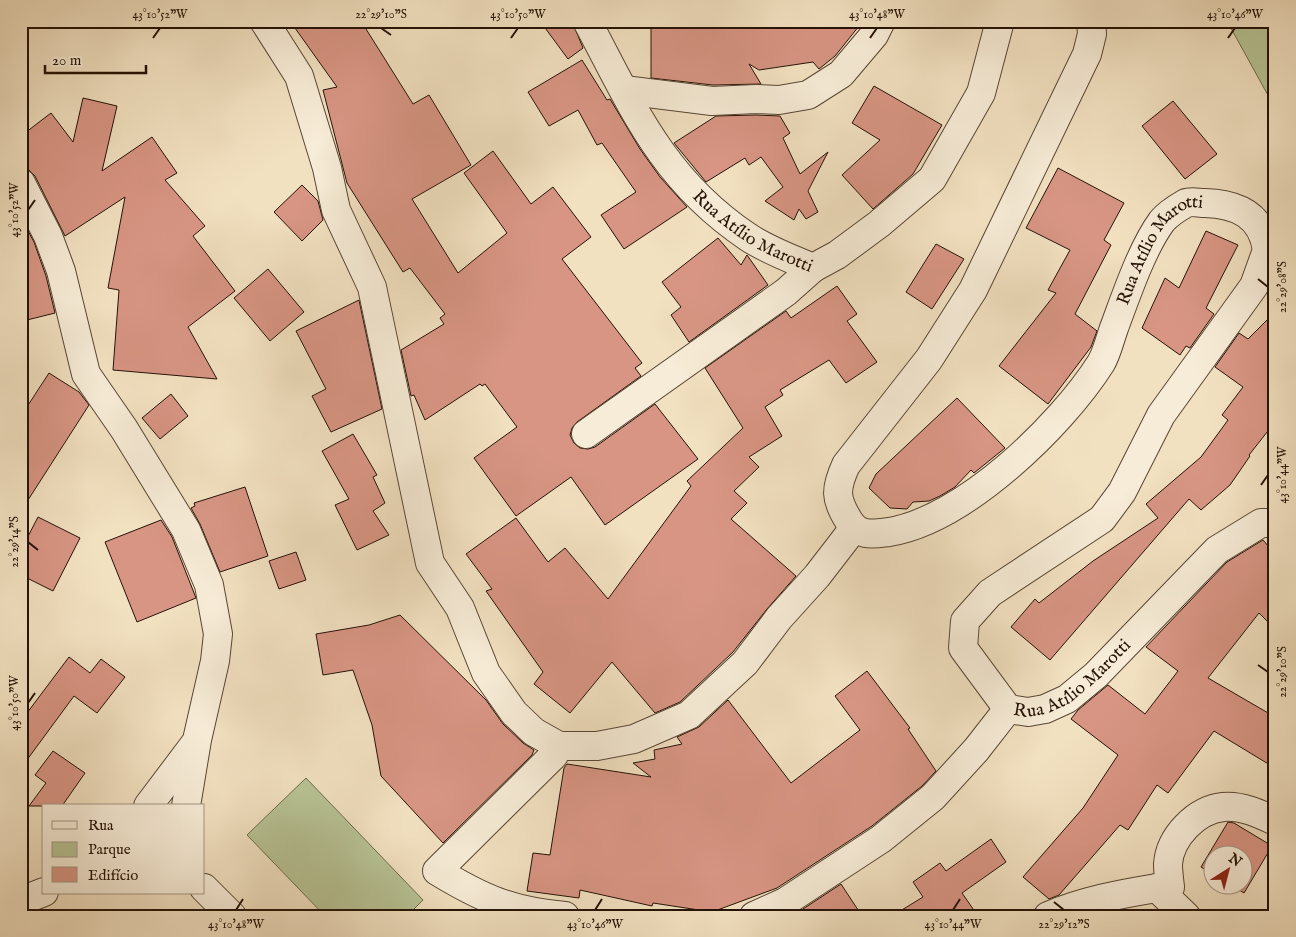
<svg xmlns="http://www.w3.org/2000/svg" width="1296" height="937" font-family="'IM FELL English',serif">
<style>
.green{fill:#b7c395;stroke:#6e6a4d}
.building{fill:#d89584;stroke:#241205}
.lines{fill:none;stroke-linecap:round;stroke-linejoin:round}
.street-casing{stroke:#584634;stroke-width:30}
.street{stroke:#f7ecd7;stroke-width:28}
.ticks{fill:none;stroke:#241205;stroke-width:2}
.labels{text-anchor:middle;dominant-baseline:central;stroke-width:4.5;stroke-linejoin:round;paint-order:stroke}
.street-label{font-size:18px;fill:#241205;stroke:#f7ecd7}
.neatline{fill:none;stroke:#241205;stroke-width:2}
.ticks-label{font-size:12px;text-anchor:middle;fill:#241205}
</style>
<rect width="100%" height="100%" fill="#f2e1c1"/>
<filter id="stains"><feTurbulence type="fractalNoise" baseFrequency=".004" numOctaves="4"/><feColorMatrix values="0 0 0 0 .2 0 0 0 0 .09 0 0 0 0 .02 0 0 0 .5 -.17"/></filter>
<radialGradient id="worn" r=".72"><stop offset=".6" stop-color="#630" stop-opacity="0"/><stop offset="1" stop-color="#630" stop-opacity=".3"/></radialGradient>
<g class="green">
<path d="M 1227,21 L 1275,21 L 1275,108 Z"/>
<path d="M 306,778 L 423,900 L 407,916 L 325,916 L 247,835 Z"/>
</g>
<g class="building">
<path d="M 290,21 L 361,21 L 413,104 L 429,95 L 471,165 L 412,199 L 458,273 L 507,233 L 464,173 L 493,151 L 531,204 L 553,187 L 591,237 L 562,259 L 642,363 L 635,368 L 641,376 L 577,422 L 572,428 L 570,435 L 574,443 L 580,448 L 588,449 L 595,447 L 655,404 L 698,459 L 605,525 L 571,477 L 516,516 L 474,458 L 517,427 L 485,384 L 482,386 L 480,384 L 425,420 L 414,395 L 411,396 L 401,350 L 444,324 L 440,318 L 445,314 L 410,268 L 403,272 L 347,183 L 323,90 L 337,87 Z"/>
<path d="M 540,21 L 572,21 L 583,48 L 568,59 Z"/>
<path d="M 744,21 L 863,21 L 835,56 L 819,69 L 813,62 L 759,70 L 749,64 L 761,84 L 713,85 L 651,78 L 651,23 L 744,23 Z"/>
<path d="M 582,60 L 607,100 L 610,99 L 640,149 L 660,177 L 687,207 L 624,249 L 601,215 L 636,192 L 602,143 L 597,145 L 578,110 L 549,126 L 528,92 Z"/>
<path d="M 874,86 L 942,125 L 913,174 L 873,209 L 842,175 L 880,140 L 852,123 Z"/>
<path d="M 83,98 L 117,106 L 102,171 L 152,137 L 177,173 L 165,180 L 205,226 L 193,236 L 235,291 L 188,327 L 217,379 L 113,370 L 119,290 L 108,288 L 125,197 L 65,236 L 35,176 L 29,170 L 21,167 L 21,136 L 51,113 L 73,142 Z"/>
<path d="M 1173,101 L 1217,154 L 1185,179 L 1142,126 Z"/>
<path d="M 756,115 L 780,116 L 790,133 L 783,138 L 800,174 L 828,152 L 808,191 L 818,212 L 806,219 L 799,209 L 794,220 L 765,201 L 783,187 L 761,157 L 749,165 L 745,158 L 706,182 L 674,143 L 716,116 Z"/>
<path d="M 1058,168 L 1124,203 L 1104,240 L 1111,245 L 1075,314 L 1097,331 L 1091,347 L 1048,404 L 999,366 L 1056,293 L 1048,290 L 1070,250 L 1026,228 Z"/>
<path d="M 302,185 L 318,201 L 323,220 L 302,241 L 274,212 Z"/>
<path d="M 21,218 L 34,242 L 46,276 L 55,313 L 27,320 L 21,296 Z"/>
<path d="M 1206,231 L 1238,245 L 1206,308 L 1214,314 L 1190,348 L 1186,346 L 1180,355 L 1142,328 L 1165,278 L 1179,288 Z"/>
<path d="M 718,238 L 741,265 L 747,255 L 768,285 L 689,342 L 671,315 L 681,307 L 662,282 Z"/>
<path d="M 936,244 L 964,259 L 932,309 L 906,292 Z"/>
<path d="M 268,269 L 304,312 L 270,341 L 234,298 Z"/>
<path d="M 837,286 L 857,314 L 847,321 L 877,362 L 846,383 L 829,360 L 780,390 L 783,395 L 765,407 L 782,436 L 749,457 L 759,467 L 734,491 L 747,503 L 731,519 L 796,576 L 767,609 L 733,652 L 680,702 L 655,713 L 612,662 L 570,713 L 534,684 L 543,672 L 486,591 L 492,589 L 466,554 L 516,518 L 548,562 L 565,548 L 608,599 L 691,486 L 687,481 L 743,428 L 705,368 L 786,311 L 791,318 Z"/>
<path d="M 359,300 L 382,409 L 331,432 L 312,396 L 326,389 L 296,331 Z"/>
<path d="M 1275,312 L 1275,422 L 1249,455 L 1250,456 L 1230,485 L 1201,510 L 1189,499 L 1050,660 L 1011,627 L 1035,599 L 1039,603 L 1093,561 L 1158,518 L 1146,504 L 1201,457 L 1228,420 L 1222,415 L 1243,387 L 1215,367 L 1239,333 L 1248,339 Z"/>
<path d="M 49,373 L 79,392 L 89,405 L 21,511 L 21,416 Z"/>
<path d="M 171,394 L 188,416 L 160,439 L 142,418 Z"/>
<path d="M 957,398 L 1005,448 L 974,473 L 971,470 L 955,487 L 940,496 L 929,501 L 913,502 L 907,509 L 890,508 L 869,488 L 876,474 Z"/>
<path d="M 353,434 L 377,475 L 373,477 L 385,503 L 373,511 L 389,535 L 357,550 L 335,505 L 349,499 L 322,451 Z"/>
<path d="M 245,487 L 268,556 L 220,572 L 200,524 L 191,508 L 195,506 L 194,503 Z"/>
<path d="M 38,517 L 80,538 L 53,591 L 21,575 L 21,550 Z"/>
<path d="M 161,520 L 172,537 L 196,598 L 137,622 L 105,542 Z"/>
<path d="M 1263,540 L 1275,554 L 1275,629 L 1259,613 L 1208,678 L 1275,717 L 1275,768 L 1214,731 L 1168,793 L 1157,785 L 1128,830 L 1120,825 L 1059,895 L 1049,899 L 1023,877 L 1083,808 L 1118,755 L 1071,719 L 1078,710 L 1108,685 L 1145,714 L 1178,671 L 1146,647 L 1227,562 Z"/>
<path d="M 296,552 L 306,580 L 279,589 L 269,561 Z"/>
<path d="M 400,615 L 486,700 L 503,724 L 523,743 L 534,750 L 532,755 L 443,843 L 381,776 L 372,725 L 353,670 L 323,675 L 316,634 L 369,625 Z"/>
<path d="M 69,657 L 90,673 L 101,659 L 125,677 L 97,713 L 74,696 L 21,768 L 21,721 Z"/>
<path d="M 867,671 L 910,728 L 908,729 L 936,771 L 922,786 L 872,826 L 777,888 L 712,912 L 653,903 L 652,906 L 580,890 L 579,898 L 527,891 L 533,853 L 550,855 L 564,768 L 567,764 L 651,777 L 633,763 L 655,759 L 654,750 L 682,744 L 677,737 L 699,727 L 728,700 L 791,783 L 860,730 L 835,696 Z"/>
<path d="M 53,751 L 85,773 L 62,806 L 29,806 L 46,783 L 35,775 Z"/>
<path d="M 1228,822 L 1234,823 L 1272,846 L 1244,893 L 1230,884 L 1244,884 L 1244,854 L 1214,854 L 1214,875 L 1201,867 Z"/>
<path d="M 991,839 L 1006,862 L 962,893 L 978,916 L 892,916 L 923,897 L 913,882 L 940,863 L 946,871 Z"/>
<path d="M 841,884 L 862,916 L 807,916 L 803,909 Z"/>
</g>
<g class="lines">
<g class="street-casing">
<g id="street">
<path d="M 264,21 L 299,76 L 327,168 L 336,210 L 372,287 L 430,563 L 460,608 L 486,673 L 514,713 L 534,732 L 559,746 L 597,746 L 634,739 L 689,715 L 745,663 L 779,618 L 817,576 L 854,528"/>
<path id="s1" d="M 587,21 C 633,108 663,180 748,237 C 767,250 792,259 813,268 L 837,255 L 879,224 L 932,179 L 981,93 L 1000,21"/>
<path id="s2" d="M 1091,21 L 1092,34 L 1087,54 L 973,290 L 929,359 L 846,465 C 835,489 835,499 849,521 C 859,537 873,534 889,532 C 964,520 1061,426 1101,363 C 1107,353 1110,339 1114,328 C 1126,296 1142,248 1162,221 C 1167,215 1179,207 1186,203 C 1191,201 1199,203 1205,203 C 1237,204 1262,215 1267,250 L 1254,286 L 1161,415 L 1122,492 L 1102,519 L 990,593 L 965,621 L 963,648 L 1008,709 L 1028,712 L 1045,709 L 1067,699 L 1096,675 L 1217,550 L 1261,523 L 1275,523"/>
<path d="M 624,90 L 712,101 L 756,99 L 779,100 L 808,95 L 841,74 L 874,35 L 881,21"/>
<path d="M 21,183 L 48,236 L 61,271 L 86,374 L 124,429 L 186,530 L 209,585 L 218,634 L 215,661 L 197,740 L 186,806"/>
<path d="M 586,434 L 786,292 L 813,268"/>
<path d="M 559,746 L 554,755 L 437,871 C 483,899 511,911 565,916"/>
<path d="M 148,806 L 194,745"/>
<path d="M 204,888 L 232,916"/>
<path d="M 21,901 L 44,892"/>
<path d="M 754,916 L 785,902 L 881,839 L 933,797 L 976,750 L 1008,709"/>
<path d="M 1048,916 C 1083,901 1120,894 1157,888"/>
<path d="M 1186,916 L 1157,888 L 1170,887 C 1169,879 1168,871 1168,864 C 1170,837 1196,810 1223,807 C 1241,805 1260,814 1275,821"/>
</g>
</g>
<use href="#street" class="street"/>
</g>
<path class="ticks" d="M 381,28 L 391,35M 153,38 L 160,28M 511,38 L 518,28M 870,38 L 877,28M 1228,38 L 1235,28M 28,210 L 35,200M 1258,279 L 1268,287M 1261,485 L 1268,475M 28,542 L 38,550M 1258,665 L 1268,672M 28,703 L 35,693M 1054,902 L 1064,910M 236,910 L 243,899M 595,910 L 602,899M 953,910 L 960,899"/>
<g class="labels">
<g class="street-label">
<text stroke="none"><textPath href="#s1" startOffset="274">Rua Atílio Marotti</textPath></text>
<text stroke="none"><textPath href="#s2" startOffset="1026">Rua Atílio Marotti</textPath></text>
<text stroke="none"><textPath href="#s2" startOffset="1851">Rua Atílio Marotti</textPath></text>
</g>
</g>
<rect width="1296" height="937" fill="none" stroke="#f2e1c1" stroke-width="55"/>
<rect x="42" y="804" width="162" height="90" fill="#f7ecd7" stroke="#a39583"/>
<rect x="52" y="821" width="25" height="8" fill="#f7ecd7" stroke="#a39583"/>
<text x="88" y="830" font-size="15" fill="#241205">Rua</text>
<rect x="52" y="842" width="25" height="15" fill="#b7c395" stroke="#a39583"/>
<text x="88" y="854" font-size="15" fill="#241205">Parque</text>
<rect x="52" y="867" width="25" height="15" fill="#d89584" stroke="#a39583"/>
<text x="88" y="880" font-size="15" fill="#241205">Edifício</text>
<g transform="translate(1228 870) rotate(36)"><circle r="24" fill="#f7ecd7" stroke="#a39583"/>
<path d="M0-4L9 19L0 12L-9 19Z" fill="#8f2418"/>
<text y="-8" font-size="14" font-weight="bold" text-anchor="middle" fill="#241205">N</text>
</g>
<path d="M45 65v8h101v-8" fill="none" stroke="#241205" stroke-width="2.5"/>
<text x="52" y="65" font-size="15" fill="#241205" stroke="#f7ecd7" stroke-width="4" paint-order="stroke">20 m</text>
<rect x="28" y="28" width="1240" height="882" class="neatline"/>
<g class="ticks-label">
<text x="160" y="18">43°10'52"W</text>
<text x="381" y="18">22°29'10"S</text>
<text x="518" y="18">43°10'50"W</text>
<text x="877" y="18">43°10'48"W</text>
<text x="1235" y="18">43°10'46"W</text>
<text transform="translate(14 210) rotate(-90)" y="4">43°10'52"W</text>
<text transform="translate(1282 287) rotate(-90)" y="4">22°29'08"S</text>
<text transform="translate(1282 475) rotate(-90)" y="4">43°10'44"W</text>
<text transform="translate(14 542) rotate(-90)" y="4">22°29'14"S</text>
<text transform="translate(1282 672) rotate(-90)" y="4">22°29'10"S</text>
<text transform="translate(14 703) rotate(-90)" y="4">43°10'50"W</text>
<text x="236" y="928">43°10'48"W</text>
<text x="595" y="928">43°10'46"W</text>
<text x="953" y="928">43°10'44"W</text>
<text x="1064" y="928">22°29'12"S</text>
</g>
<rect width="100%" height="100%" filter="url(#stains)"/>
<rect width="100%" height="100%" fill="url(#worn)"/>
</svg>
